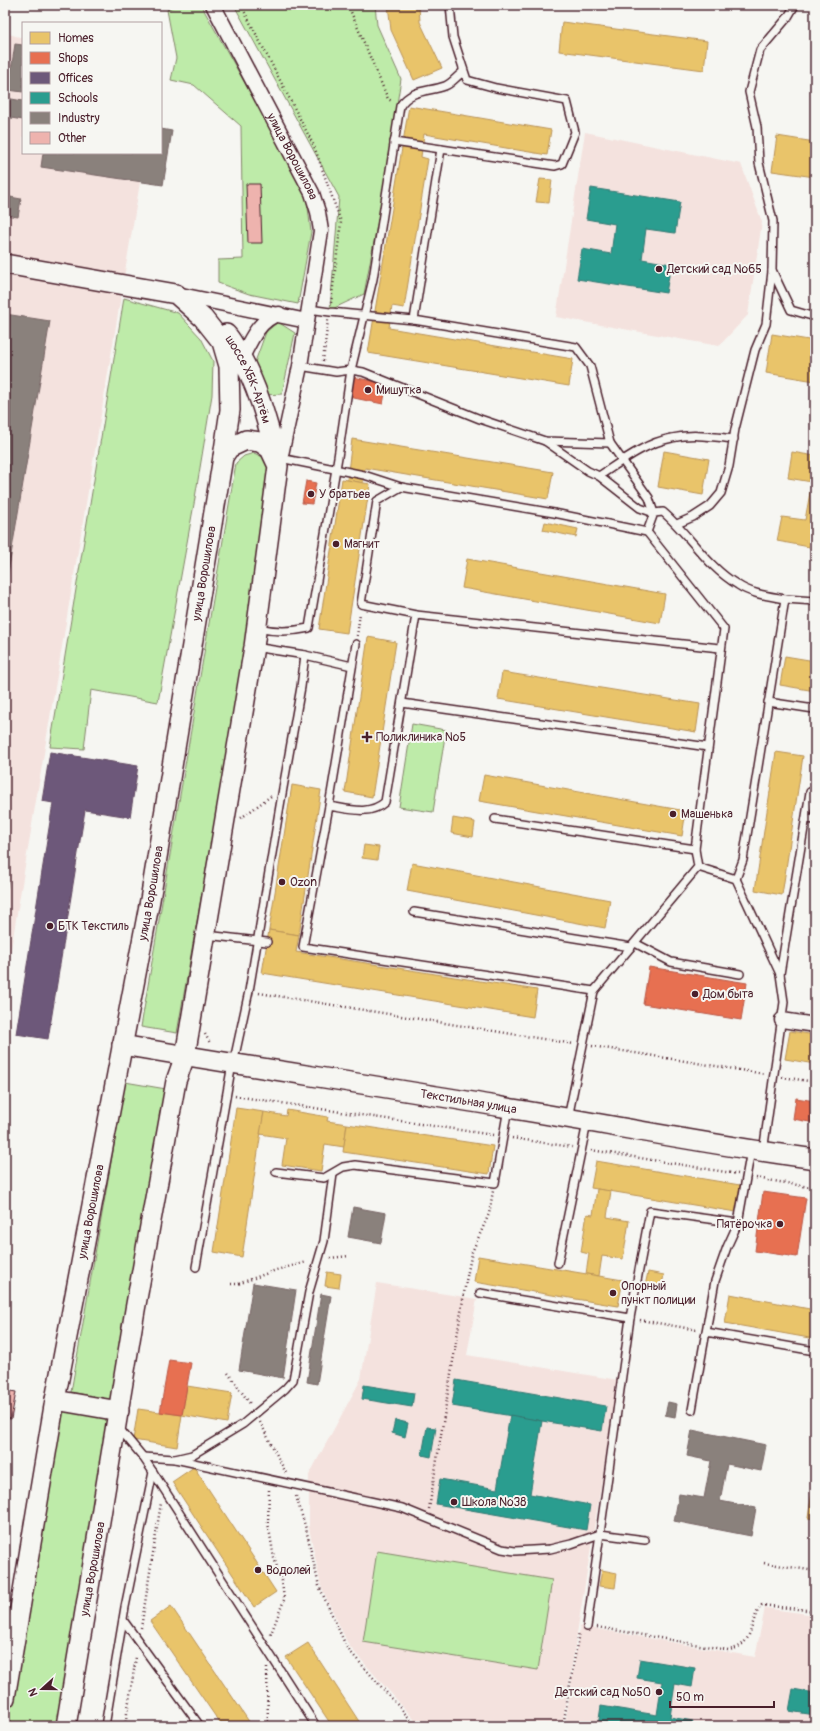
<svg xmlns="http://www.w3.org/2000/svg" width="820" height="1731" font-family="Pangolin,sans-serif">
<style>
.built{fill:#f4e2de}
.green{fill:#beeba9;stroke:#84856a}
.homes{fill:#e9c46a;stroke:#b99257}
.shops{fill:#e76f51;stroke:#b85746}
.offices{fill:#6d597a;stroke:#624862}
.schools{fill:#2a9d8f;stroke:#347771}
.industry{fill:#8a817c;stroke:#776464}
.building{fill:#eeb3ae;stroke:#4a1f2b}
.lines{fill:none;stroke-linecap:round;stroke-linejoin:round}
.service-casing{stroke:#4a1f2b;stroke-width:10}
.minor-casing{stroke:#4a1f2b;stroke-width:17}
.secondary-casing{stroke:#4a1f2b;stroke-width:22}
.path{stroke:#4a1f2b;stroke-width:2.5;stroke-dasharray:1 3;stroke-linecap:butt}
.service{stroke:#f6f6f2;stroke-width:7}
.minor{stroke:#f6f6f2;stroke-width:14}
.secondary{stroke:#f6f6f2;stroke-width:19}
.poi-dot{fill:#4a1f2b;stroke:#f6f6f2;stroke-width:1.5}
.labels{text-anchor:middle;dominant-baseline:central;stroke-width:4;stroke-linejoin:round;paint-order:stroke}
.street-label{font-size:12px;fill:#4a1f2b;stroke:#f6f6f2}
.poi-label{font-size:12px;fill:#4a1f2b;stroke:#f6f6f2;text-anchor:start}
</style>
<rect width="100%" height="100%" fill="#f6f6f2"/>
<filter id="ink" filterUnits="userSpaceOnUse"><feTurbulence type="fractalNoise" baseFrequency=".025" numOctaves="2"/><feDisplacementMap in="SourceGraphic" scale="8" xChannelSelector="R" yChannelSelector="G"/><feConvolveMatrix kernelMatrix="1 2 1 2 8 2 1 2 1" color-interpolation-filters="sRGB"/></filter>
<g filter="url(#ink)">
<g class="built">
<path d="M 5,33 L 23,38 L 23,153 L 145,153 L 5,985 Z"/>
<path d="M 585,132 L 741,164 L 762,222 L 748,315 L 719,346 L 556,317 Z"/>
<path d="M 377,1283 L 477,1299 L 467,1355 L 618,1380 L 562,1726 L 420,1726 L 349,1646 L 321,1586 L 309,1528 L 309,1475 L 361,1379 Z"/>
<path d="M 765,1608 L 815,1615 L 815,1726 L 565,1726 L 580,1626 L 755,1657 Z"/>
</g>
<g class="green">
<path d="M 176,5 L 201,5 L 306,192 L 311,232 L 298,304 L 249,294 L 218,283 L 218,260 L 243,259 L 241,126 L 194,85 L 171,80 L 176,58 L 167,10 Z"/>
<path d="M 234,5 L 375,5 L 377,25 L 401,79 L 380,210 L 364,294 L 330,310 L 339,197 Z"/>
<path d="M 124,298 L 178,313 L 201,338 L 213,361 L 212,395 L 194,504 L 158,702 L 91,690 L 84,749 L 50,747 Z"/>
<path d="M 278,322 L 295,333 L 282,394 L 265,395 L 255,362 L 266,332 Z"/>
<path d="M 254,453 L 269,460 L 275,484 L 177,1033 L 141,1027 L 236,463 L 244,456 Z"/>
<path d="M 412,724 L 446,730 L 433,812 L 399,807 Z"/>
<path d="M 125,1082 L 166,1089 L 111,1400 L 71,1392 Z"/>
<path d="M 55,1400 L 119,1411 L 66,1726 L 5,1726 L 5,1698 Z"/>
<path d="M 377,1551 L 552,1580 L 538,1670 L 363,1642 Z"/>
</g>
<g class="homes">
<path d="M 388,5 L 419,5 L 420,22 L 442,68 L 414,80 L 391,30 Z"/>
<path d="M 562,22 L 707,41 L 704,70 L 559,51 Z"/>
<path d="M 409,106 L 551,130 L 547,155 L 424,134 L 421,157 L 428,159 L 404,308 L 392,306 L 389,328 L 573,359 L 569,386 L 368,353 Z"/>
<path d="M 777,136 L 815,142 L 815,177 L 772,171 Z"/>
<path d="M 540,179 L 552,180 L 549,203 L 536,202 Z"/>
<path d="M 772,334 L 815,341 L 815,381 L 766,373 Z"/>
<path d="M 352,439 L 553,472 L 548,499 L 365,468 L 363,483 L 347,480 Z"/>
<path d="M 664,451 L 709,459 L 703,495 L 658,487 Z"/>
<path d="M 792,452 L 815,456 L 815,548 L 777,541 L 782,517 L 805,520 L 812,482 L 788,478 Z"/>
<path d="M 342,479 L 370,484 L 347,633 L 319,629 Z"/>
<path d="M 545,522 L 578,529 L 576,537 L 543,530 Z"/>
<path d="M 467,559 L 665,594 L 660,623 L 462,588 Z"/>
<path d="M 368,637 L 396,642 L 372,797 L 345,792 Z"/>
<path d="M 785,656 L 815,661 L 815,691 L 780,685 Z"/>
<path d="M 502,672 L 700,704 L 696,732 L 498,699 Z"/>
<path d="M 776,752 L 803,756 L 782,895 L 755,890 Z"/>
<path d="M 484,775 L 686,811 L 682,836 L 479,801 Z"/>
<path d="M 292,785 L 321,790 L 299,935 L 269,930 Z"/>
<path d="M 453,818 L 475,822 L 473,837 L 451,833 Z"/>
<path d="M 364,845 L 379,847 L 377,860 L 362,858 Z"/>
<path d="M 412,863 L 610,900 L 605,928 L 407,891 Z"/>
<path d="M 269,930 L 299,935 L 296,952 L 537,990 L 533,1017 L 262,973 Z"/>
<path d="M 790,1031 L 815,1035 L 815,1064 L 785,1059 Z"/>
<path d="M 236,1108 L 264,1112 L 242,1257 L 214,1252 Z"/>
<path d="M 287,1110 L 328,1117 L 327,1121 L 347,1124 L 344,1147 L 325,1144 L 321,1171 L 282,1165 L 286,1138 L 260,1134 L 264,1112 L 286,1116 Z"/>
<path d="M 347,1124 L 493,1146 L 489,1174 L 343,1152 Z"/>
<path d="M 596,1161 L 740,1185 L 736,1212 L 591,1188 Z"/>
<path d="M 597,1189 L 611,1191 L 607,1217 L 629,1221 L 623,1259 L 602,1256 L 599,1276 L 586,1274 L 589,1254 L 581,1252 L 587,1214 L 593,1215 Z"/>
<path d="M 478,1256 L 623,1280 L 618,1306 L 474,1282 Z"/>
<path d="M 327,1272 L 341,1274 L 339,1288 L 325,1286 Z"/>
<path d="M 648,1272 L 664,1275 L 661,1289 L 645,1286 Z"/>
<path d="M 730,1294 L 815,1310 L 815,1339 L 725,1323 Z"/>
<path d="M 187,1386 L 232,1393 L 227,1423 L 182,1415 Z"/>
<path d="M 138,1409 L 182,1415 L 177,1447 L 133,1440 Z"/>
<path d="M 194,1467 L 276,1592 L 254,1607 L 172,1482 Z"/>
<path d="M 815,1473 L 815,1519 L 808,1518 Z"/>
<path d="M 602,1570 L 617,1573 L 615,1588 L 599,1586 Z"/>
<path d="M 171,1606 L 252,1726 L 222,1726 L 150,1621 Z"/>
<path d="M 308,1643 L 362,1726 L 332,1726 L 286,1657 Z"/>
</g>
<g class="shops">
<path d="M 353,377 L 387,384 L 383,404 L 349,397 Z"/>
<path d="M 306,481 L 316,483 L 312,504 L 302,503 Z"/>
<path d="M 649,967 L 747,983 L 741,1020 L 643,1004 Z"/>
<path d="M 796,1098 L 815,1101 L 815,1123 L 793,1119 Z"/>
<path d="M 763,1192 L 806,1198 L 797,1257 L 755,1251 Z"/>
<path d="M 169,1360 L 191,1363 L 182,1415 L 160,1412 Z"/>
</g>
<path class="offices" d="M 50,752 L 138,766 L 130,817 L 85,810 L 48,1039 L 16,1034 L 53,803 L 42,801 Z"/>
<g class="schools">
<path d="M 591,188 L 680,202 L 675,233 L 646,229 L 642,259 L 671,264 L 666,293 L 577,279 L 582,249 L 611,254 L 615,224 L 586,219 Z"/>
<path d="M 456,1380 L 606,1406 L 602,1431 L 452,1406 Z"/>
<path d="M 364,1385 L 414,1393 L 412,1407 L 362,1399 Z"/>
<path d="M 510,1415 L 542,1421 L 530,1494 L 590,1505 L 586,1530 L 436,1504 L 440,1479 L 497,1489 Z"/>
<path d="M 395,1420 L 408,1423 L 405,1437 L 392,1433 Z"/>
<path d="M 427,1427 L 436,1428 L 431,1457 L 422,1455 Z"/>
<path d="M 640,1659 L 695,1668 L 692,1687 L 675,1684 L 670,1717 L 693,1721 L 692,1726 L 598,1726 L 601,1706 L 657,1715 L 662,1682 L 637,1678 Z"/>
<path d="M 793,1689 L 815,1693 L 815,1715 L 789,1711 Z"/>
</g>
<g class="industry">
<path d="M 15,44 L 23,45 L 23,92 L 8,90 Z"/>
<path d="M 6,98 L 23,101 L 23,120 L 5,117 Z"/>
<path d="M 161,129 L 172,131 L 163,185 L 41,167 L 43,153 L 161,153 Z"/>
<path d="M 5,196 L 21,199 L 18,217 L 5,215 Z"/>
<path d="M 5,314 L 50,321 L 5,591 Z"/>
<path d="M 5,880 L 8,881 L 5,898 Z"/>
<path d="M 353,1207 L 386,1213 L 381,1243 L 348,1237 Z"/>
<path d="M 253,1283 L 296,1290 L 283,1378 L 239,1370 Z"/>
<path d="M 321,1294 L 331,1296 L 317,1384 L 307,1382 Z"/>
<path d="M 668,1402 L 677,1404 L 675,1417 L 665,1415 Z"/>
<path d="M 692,1430 L 766,1445 L 761,1471 L 727,1464 L 720,1501 L 756,1508 L 751,1536 L 674,1521 L 679,1494 L 704,1498 L 711,1461 L 687,1456 Z"/>
</g>
<g class="building">
<path d="M 246,184 L 260,184 L 262,243 L 248,243 Z"/>
<path d="M 5,1390 L 16,1392 L 11,1419 L 5,1418 Z"/>
</g>
<g class="lines">
<g class="service-casing">
<g id="service">
<path d="M 795,5 L 788,17 L 760,50 L 749,92 L 757,127 L 759,163 L 773,221 L 772,270 L 791,310 L 815,317"/>
<path d="M 394,142 L 441,149"/>
<path d="M 309,309 L 330,312 L 414,320"/>
<path d="M 300,366 L 336,372 L 351,370 L 363,372 L 480,419 L 545,441 L 610,443 L 590,366 L 576,347 L 414,320 L 441,149 L 555,166 L 562,164 L 575,132 L 567,101 L 496,88 L 467,80 L 453,37 L 450,5"/>
<path d="M 545,441 L 588,471 L 599,476 C 622,461 645,443 672,438 C 693,433 714,437 734,439"/>
<path d="M 610,443 L 649,498 L 654,513"/>
<path d="M 280,458 L 364,475 L 401,487"/>
<path d="M 599,476 L 640,508 L 654,513"/>
<path d="M 677,524 L 693,517 L 710,506 L 721,493 L 729,466 L 735,429 L 755,350 L 766,324 L 772,271"/>
<path d="M 647,532 L 654,513 L 663,512 C 689,534 707,567 738,585 C 751,594 769,596 785,599"/>
<path d="M 416,615 L 720,648"/>
<path d="M 257,628 C 275,632 291,632 309,628 L 338,457 L 351,370 L 373,279 L 400,106 C 411,89 428,92 445,86 C 451,84 457,76 463,72 L 463,69"/>
<path d="M 254,647 L 305,655 L 352,666"/>
<path d="M 768,702 L 814,709"/>
<path d="M 402,703 L 708,747"/>
<path d="M 329,806 C 349,809 369,816 385,802 L 416,615 L 361,604 L 377,501 L 401,487 L 554,513 L 647,532 L 724,629 L 695,849 L 698,867 L 594,991 L 303,947 L 329,806 L 356,644"/>
<path d="M 495,819 L 695,849"/>
<path d="M 806,819 L 815,820"/>
<path d="M 698,867 L 736,879 L 780,974 L 784,1002 L 763,1152"/>
<path d="M 736,879 L 743,860 L 785,599 L 815,601"/>
<path d="M 414,912 L 631,947"/>
<path d="M 206,935 L 267,942"/>
<path d="M 635,943 L 671,962 L 740,974"/>
<path d="M 780,974 L 810,792"/>
<path d="M 568,1118 L 594,991"/>
<path d="M 276,1172 L 324,1178 L 343,1167 L 355,1165 L 495,1183 L 508,1108"/>
<path d="M 558,1263 L 587,1123"/>
<path d="M 196,1267 L 232,1064 L 236,1051 L 249,991 L 283,788 L 301,687 L 305,655"/>
<path d="M 480,1293 L 630,1318"/>
<path d="M 706,1332 L 815,1351"/>
<path d="M 692,1410 L 715,1281 L 727,1247 L 738,1223"/>
<path d="M 143,1457 L 175,1459 L 192,1455 L 243,1424 L 285,1389 L 293,1380 L 309,1292 L 324,1241 L 333,1174"/>
<path d="M 175,1459 L 402,1508 L 502,1549 L 515,1551 L 550,1549 L 571,1544 L 600,1534 L 645,1540"/>
<path d="M 153,1472 L 316,1726"/>
<path d="M 123,1620 L 200,1726"/>
<path d="M 587,1627 L 630,1318 L 650,1211 L 738,1223 L 751,1150"/>
<path d="M 105,1726 L 125,1607 L 153,1472 L 143,1457 L 118,1427"/>
</g>
</g>
<g class="minor-casing">
<g id="minor">
<path id="s1" d="M 213,5 L 312,193 L 318,212 L 321,231 L 300,366 L 279,464"/>
<path d="M 176,294 L 307,321"/>
<path d="M 238,365 C 248,347 257,319 279,314"/>
<path d="M 782,1020 L 815,1025"/>
</g>
</g>
<g class="secondary-casing">
<g id="secondary">
<path d="M 5,264 L 176,294 L 203,318 L 222,342 L 229,366 L 230,410 L 223,457"/>
<path id="s2" d="M 226,334 C 231,339 233,344 237,350 C 257,383 267,421 277,459"/>
<path id="s3" d="M 122,1045 C 249,1067 375,1085 502,1107 C 606,1124 710,1145 815,1159"/>
<path d="M 55,1400 L 119,1411"/>
<path id="s4" d="M 5,1698 L 55,1400 L 150,900 L 223,457 L 229,448 L 246,440 L 260,442 L 270,449 L 278,466 L 254,647 L 185,1056 L 176,1081 L 135,1310 L 66,1726"/>
</g>
</g>
<g class="path">
<path d="M 241,5 L 314,146 L 341,222 L 331,303"/>
<path d="M 348,5 L 388,99 L 392,101"/>
<path d="M 323,361 L 328,320"/>
<path d="M 357,636 L 360,613"/>
<path d="M 241,818 L 271,796"/>
<path d="M 259,993 L 574,1044"/>
<path d="M 205,1034 L 210,1043"/>
<path d="M 592,1046 L 765,1074"/>
<path d="M 782,1077 L 815,1082"/>
<path d="M 235,1096 L 493,1135"/>
<path d="M 512,1138 L 572,1147"/>
<path d="M 591,1150 L 738,1174"/>
<path d="M 756,1178 L 815,1188"/>
<path d="M 330,1258 L 349,1256"/>
<path d="M 231,1284 L 238,1284 L 276,1270 L 307,1262"/>
<path d="M 640,1320 L 698,1330"/>
<path d="M 228,1373 L 251,1405"/>
<path d="M 260,1422 L 286,1473"/>
<path d="M 269,1490 L 268,1523 L 274,1558 L 282,1581 L 284,1600 L 270,1636"/>
<path d="M 296,1496 L 306,1529 L 319,1586 L 347,1648 L 416,1726"/>
<path d="M 429,1509 L 466,1281 L 472,1252 L 489,1214 L 493,1191"/>
<path d="M 764,1563 L 815,1571"/>
<path d="M 597,1627 L 728,1650 C 756,1646 748,1620 762,1605 L 815,1611"/>
<path d="M 141,1628 L 161,1503"/>
<path d="M 267,1668 L 268,1726"/>
<path d="M 125,1726 L 136,1657"/>
<path d="M 563,1726 L 579,1632"/>
</g>
<use href="#service" class="service"/>
<use href="#minor" class="minor"/>
<use href="#secondary" class="secondary"/>
</g>
</g>
<g class="poi-dot">
<circle cx="659" cy="269" r="4"/>
<circle cx="368" cy="390" r="4"/>
<circle cx="311" cy="494" r="4"/>
<circle cx="336" cy="544" r="4"/>
<path d="M365 731h4v4h4v4h-4v4h-4v-4h-4v-4h4z"/>
<circle cx="673" cy="814" r="4"/>
<circle cx="282" cy="882" r="4"/>
<circle cx="50" cy="926" r="4"/>
<circle cx="695" cy="994" r="4"/>
<circle cx="780" cy="1224" r="4"/>
<circle cx="613" cy="1293" r="4"/>
<circle cx="454" cy="1502" r="4"/>
<circle cx="258" cy="1570" r="4"/>
<circle cx="659" cy="1692" r="4"/>
</g>
<g class="labels">
<g class="street-label">
<text stroke="none"><textPath href="#s1" startOffset="171">улица Ворошилова</textPath></text>
<text stroke="none"><textPath href="#s2" startOffset="51">шоссе ХБК-Артём</textPath></text>
<text stroke="none"><textPath href="#s4" startOffset="1142">улица Ворошилова</textPath></text>
<text stroke="none"><textPath href="#s4" startOffset="818">улица Ворошилова</textPath></text>
<text stroke="none"><textPath href="#s3" startOffset="351">Текстильная улица</textPath></text>
<text stroke="none"><textPath href="#s4" startOffset="494">улица Ворошилова</textPath></text>
<text transform="translate(93 1569) rotate(-80)">улица Ворошилова</text>
</g>
<g class="poi-label">
<text x="667" y="269">Детский сад №65</text>
<text x="376" y="390">Мишутка</text>
<text x="319" y="494">У братьев</text>
<text x="344" y="544">Магнит</text>
<text x="376" y="737">Поликлиника №5</text>
<text x="681" y="814">Машенька</text>
<text x="290" y="882">Ozon</text>
<text x="58" y="926">БТК Текстиль</text>
<text x="703" y="994">Дом быта</text>
<text x="772" y="1224" text-anchor="end">Пятёрочка</text>
<text x="621" y="1286">Опорный<tspan x="621" dy="14">пункт полиции</tspan></text>
<text x="462" y="1502">Школа №38</text>
<text x="266" y="1570">Водолей</text>
<text x="651" y="1692" text-anchor="end">Детский сад №50</text>
</g>
</g>
<rect width="820" height="1731" fill="none" stroke="#f6f6f2" stroke-width="20"/>
<rect x="10" y="10" width="800" height="1711" fill="none" stroke="#4a1f2b" stroke-width="1.5" filter="url(#ink)"/>
<rect x="22" y="22" width="140" height="132" fill="#f6f6f2" stroke="#b1a0a2"/>
<rect x="30" y="32" width="20" height="12" fill="#e9c46a" stroke="#b1a0a2"/>
<text x="58" y="42" font-size="12" fill="#4a1f2b">Homes</text>
<rect x="30" y="52" width="20" height="12" fill="#e76f51" stroke="#b1a0a2"/>
<text x="58" y="62" font-size="12" fill="#4a1f2b">Shops</text>
<rect x="30" y="72" width="20" height="12" fill="#6d597a" stroke="#b1a0a2"/>
<text x="58" y="82" font-size="12" fill="#4a1f2b">Offices</text>
<rect x="30" y="92" width="20" height="12" fill="#2a9d8f" stroke="#b1a0a2"/>
<text x="58" y="102" font-size="12" fill="#4a1f2b">Schools</text>
<rect x="30" y="112" width="20" height="12" fill="#8a817c" stroke="#b1a0a2"/>
<text x="58" y="122" font-size="12" fill="#4a1f2b">Industry</text>
<rect x="30" y="132" width="20" height="12" fill="#eeb3ae" stroke="#b1a0a2"/>
<text x="58" y="142" font-size="12" fill="#4a1f2b">Other</text>
<g transform="translate(42 1689) rotate(249)" stroke="#f6f6f2" stroke-width="3" paint-order="stroke">
<path d="M0-3L7 15L0 10L-7 15Z" fill="#4a1f2b"/>
<text y="-6" font-size="11" font-weight="bold" text-anchor="middle" fill="#4a1f2b">N</text>
</g>
<path d="M670 1701v6h104v-6" fill="none" stroke="#4a1f2b" stroke-width="2"/>
<text x="676" y="1701" font-size="12" fill="#4a1f2b" stroke="#f6f6f2" stroke-width="3" paint-order="stroke">50 m</text>
</svg>
